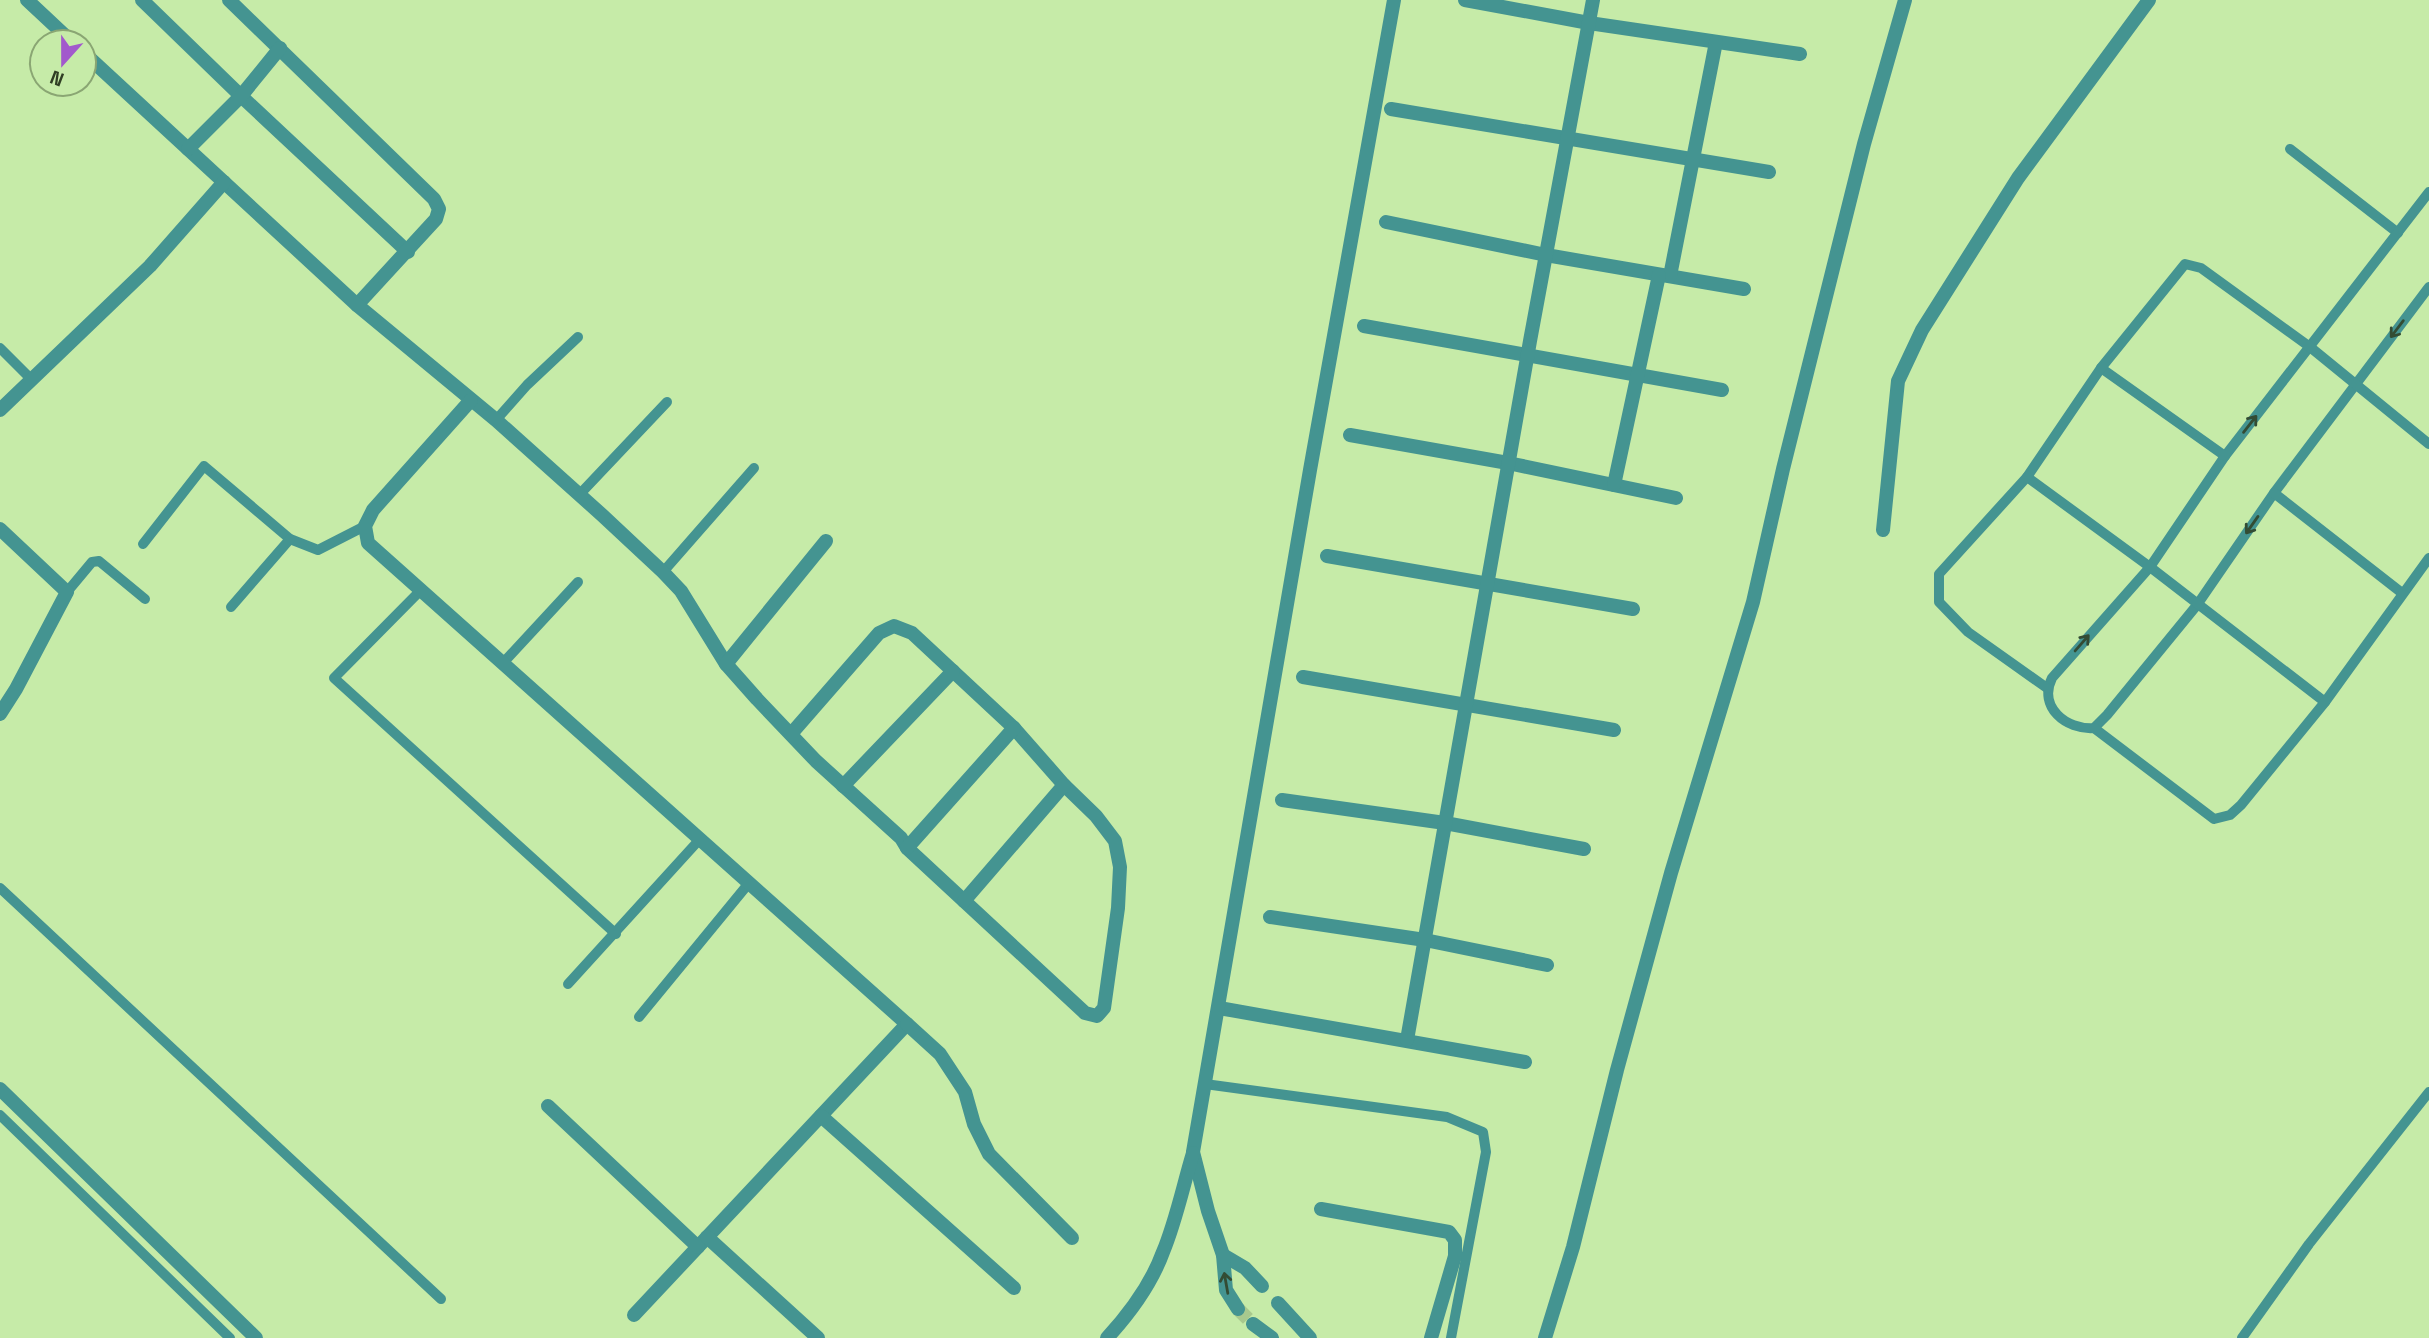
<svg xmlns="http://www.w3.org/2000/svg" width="2429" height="1338" font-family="'Space Grotesk',sans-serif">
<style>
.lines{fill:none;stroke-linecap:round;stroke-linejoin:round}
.street-tunnel{stroke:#a8c98e;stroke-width:14;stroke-dasharray:14 7;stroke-linecap:butt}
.lane{stroke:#449491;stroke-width:10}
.street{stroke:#449491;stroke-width:14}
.oneway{stroke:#334c34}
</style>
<rect width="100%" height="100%" fill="#c6eba8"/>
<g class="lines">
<path class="street-tunnel" d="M 1238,1309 L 1253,1324"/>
<g class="lane">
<path d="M 2290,149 L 2398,233"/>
<path d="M 2429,192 L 2225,456 L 2150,567 L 2052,678 C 2038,707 2066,730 2094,728 L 2107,715 L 2197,605 L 2274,493 L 2429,287"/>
<path d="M 0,348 L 32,380"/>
<path d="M 2101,368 L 2225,456"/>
<path d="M 496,420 L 527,385 L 578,337"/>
<path d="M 2027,477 L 2150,567 L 2325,702"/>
<path d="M 2274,493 L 2402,593"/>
<path d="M 579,495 L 667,402"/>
<path d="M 143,544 L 204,466 L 290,539 L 318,550 L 365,526"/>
<path d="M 663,572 L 754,468"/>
<path d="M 421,590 L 334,678 L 616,934"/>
<path d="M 67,592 L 92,562 L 99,561 L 145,599"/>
<path d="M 231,607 L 290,539"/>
<path d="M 503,663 L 578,582"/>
<path d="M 2047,688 L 1968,632 L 1939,602 L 1939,574 L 2027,477 L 2101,368 L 2185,264 L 2201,268 L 2310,347 L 2429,444"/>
<path d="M 2094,728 L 2214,819 L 2230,815 L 2241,805 L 2325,702 L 2429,558"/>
<path d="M 0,888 L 441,1299"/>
<path d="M 568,984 L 700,839"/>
<path d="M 639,1017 L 749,883"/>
<path d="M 1205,1084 L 1447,1117 L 1483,1132 L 1486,1152 L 1451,1338"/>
<path d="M 0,1115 L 230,1338"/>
<path d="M 2242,1338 L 2309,1244 L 2429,1092"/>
</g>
<g class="street">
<path d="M 27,0 L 72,42"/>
<path d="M 142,0 L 241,96 L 408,252"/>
<path d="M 229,0 L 434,199 L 439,209 L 436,219 L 357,305"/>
<path d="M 1465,0 L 1589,23 L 1800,54"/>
<path d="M 84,53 L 357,305 L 496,420 L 602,515 L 663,572 L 681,591 L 726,664 L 757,699 L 816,761 L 901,838 L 907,848 L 1085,1013 L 1097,1016 L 1104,1008 L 1118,908 L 1120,867 L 1115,841 L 1096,816 L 1064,785 L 1014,728 L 912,633 L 894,626 L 879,633 L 791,734"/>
<path d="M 1391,109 L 1769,172"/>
<path d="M 188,149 L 241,96 L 280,48"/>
<path d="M 1386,222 L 1546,255 L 1744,289"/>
<path d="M 1670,276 L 1716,42"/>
<path d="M 1364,326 L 1722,390"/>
<path d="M 471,400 L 373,510 L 365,526 L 368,543 L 907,1024 L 634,1315"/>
<path d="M 0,410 L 150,266 L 224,182"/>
<path d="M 1350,435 L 1508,463 L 1676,498"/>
<path d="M 1614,485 L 1659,275"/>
<path d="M 0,529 L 67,592 L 16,689 L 0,714"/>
<path d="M 1883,530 L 1898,381 L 1922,330 L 2018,178 L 2149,0"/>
<path d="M 1327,556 L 1633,609"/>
<path d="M 726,664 L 826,541"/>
<path d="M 1303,677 L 1614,730"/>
<path d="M 843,786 L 953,671"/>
<path d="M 1282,800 L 1445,823 L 1584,849"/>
<path d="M 907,848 L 1014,728"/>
<path d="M 964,901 L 1064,785"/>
<path d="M 1270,917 L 1425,940 L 1547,965"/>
<path d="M 1219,1008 L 1525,1062"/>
<path d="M 907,1024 L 940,1054 L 965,1092 L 974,1124 L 989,1154 L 1072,1238"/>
<path d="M 1407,1040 L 1530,341 L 1593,0"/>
<path d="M 0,1089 L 256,1338"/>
<path d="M 548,1106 L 698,1247"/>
<path d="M 821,1116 L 1014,1288"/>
<path d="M 1321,1209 L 1449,1232 L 1455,1240 L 1455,1256 L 1431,1338"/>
<path d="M 707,1237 L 818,1338"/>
<path d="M 1223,1255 L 1245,1268 L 1262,1286"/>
<path d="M 1278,1303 L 1310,1338"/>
<path d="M 1238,1309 L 1226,1290 L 1223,1255 L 1208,1211 L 1193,1152 L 1310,470 L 1394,0"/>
<path d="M 1253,1324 L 1272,1338"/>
<path d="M 1107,1338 C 1130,1313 1151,1285 1163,1252 C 1176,1221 1183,1186 1193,1153"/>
<path d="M 1545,1338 L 1573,1247 L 1617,1070 L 1671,873 L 1753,602 L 1783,469 L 1864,144 L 1905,0"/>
</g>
</g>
<defs><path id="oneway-shaft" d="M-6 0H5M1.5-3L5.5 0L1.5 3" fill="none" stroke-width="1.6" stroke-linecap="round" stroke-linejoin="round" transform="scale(1.75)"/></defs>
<g class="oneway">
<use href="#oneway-shaft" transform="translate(2397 329) rotate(127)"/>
<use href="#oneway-shaft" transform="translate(2250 424) rotate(-52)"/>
<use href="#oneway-shaft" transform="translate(2252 525) rotate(125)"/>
<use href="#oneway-shaft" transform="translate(2082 643) rotate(-49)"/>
<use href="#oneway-shaft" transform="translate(1226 1283) rotate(-100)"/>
</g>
<g transform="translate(63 63) rotate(201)"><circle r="33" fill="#c6eba8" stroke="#8aa673" stroke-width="2"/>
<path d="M0-5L12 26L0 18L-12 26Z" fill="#a259cc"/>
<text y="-10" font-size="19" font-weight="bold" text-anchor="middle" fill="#303f24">N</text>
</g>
</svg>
